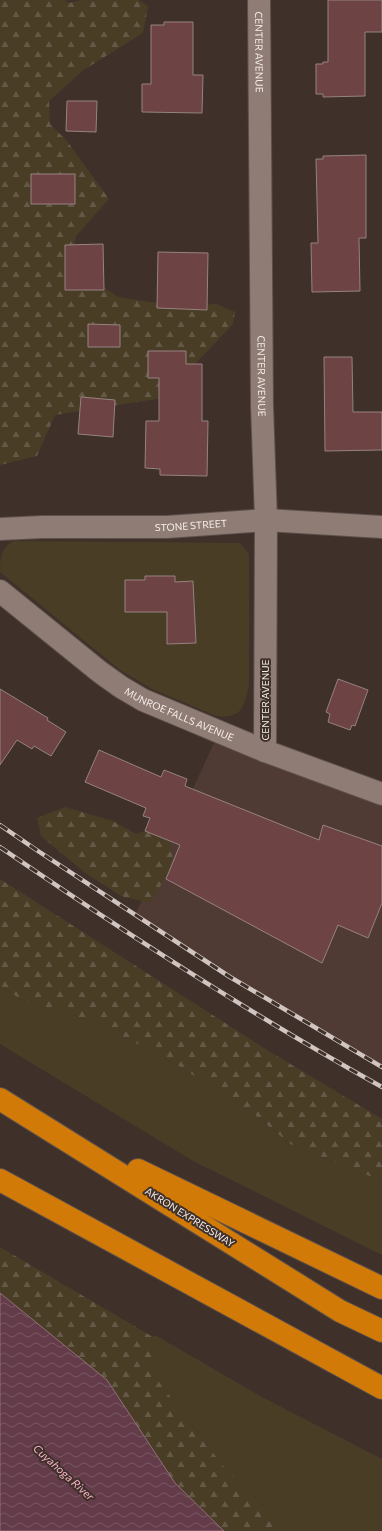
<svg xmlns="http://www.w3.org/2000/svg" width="382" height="1531" font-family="Commissioner,sans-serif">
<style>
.built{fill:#503b34}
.grass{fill:#493d26}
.forest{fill:url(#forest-firs)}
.water{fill:url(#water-waves);stroke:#907179}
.building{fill:#6e4344;stroke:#968282}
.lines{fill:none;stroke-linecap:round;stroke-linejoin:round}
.street-casing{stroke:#5c504b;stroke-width:24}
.secondary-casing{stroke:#5c504b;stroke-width:24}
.highway-casing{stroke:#5c504b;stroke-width:24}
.street{stroke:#8e7c75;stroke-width:22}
.secondary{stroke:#8e7c75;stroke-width:22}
.highway{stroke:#d17a07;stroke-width:22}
.rail-casing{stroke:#d0c5c1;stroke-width:4.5}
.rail{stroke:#3f302a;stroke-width:3;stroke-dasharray:9;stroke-linecap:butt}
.labels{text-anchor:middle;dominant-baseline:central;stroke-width:4;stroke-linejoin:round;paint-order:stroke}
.street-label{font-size:10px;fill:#f8eeea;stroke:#3f302a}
.water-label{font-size:11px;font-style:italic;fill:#fbb2cb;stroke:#3f302a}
</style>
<defs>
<pattern id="forest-firs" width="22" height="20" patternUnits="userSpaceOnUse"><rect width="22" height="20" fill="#493d26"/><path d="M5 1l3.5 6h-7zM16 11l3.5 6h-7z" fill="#645946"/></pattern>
<pattern id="water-waves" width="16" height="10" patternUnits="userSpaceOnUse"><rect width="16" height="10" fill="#633b49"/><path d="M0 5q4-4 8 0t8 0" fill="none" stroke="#7a5863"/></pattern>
</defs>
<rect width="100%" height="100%" fill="#3f302a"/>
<path class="built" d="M 219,732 L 382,794 L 382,1065 L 370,1060 L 230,977 L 135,915 Z"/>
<g class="grass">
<path d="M 14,541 L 240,543 L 249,554 L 249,686 C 243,708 242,719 216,716 L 152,689 L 120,670 L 0,572 C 0,559 1,547 14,541 Z"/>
<path d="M 0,985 L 23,1001 L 96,1022 L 179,1066 L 255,1115 L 290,1144 L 382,1181 L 382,1255 L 193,1161 L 0,1044 Z"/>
<path d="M 155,1335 L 262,1397 L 382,1459 L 382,1531 L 290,1531 L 224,1467 L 153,1374 L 153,1337 Z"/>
</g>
<g class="forest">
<path d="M 0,0 L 65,0 L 69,3 L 82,0 L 139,0 L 148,6 L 143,33 L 82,71 L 49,101 L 50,124 L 67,141 L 109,199 L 76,236 L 70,265 L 118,297 L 150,302 L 198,305 L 216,304 L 235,312 L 233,324 L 163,398 L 55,415 L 37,456 L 0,465 Z"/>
<path d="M 65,807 L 113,821 L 136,834 L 145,831 L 170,840 L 173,863 L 151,903 L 121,896 L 84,872 L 41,836 L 37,818 Z"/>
<path d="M 0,879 L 272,1053 L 382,1119 L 382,1181 L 290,1144 L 255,1115 L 179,1066 L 96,1022 L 23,1001 L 0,985 Z"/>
<path d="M 0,1247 L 153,1337 L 153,1374 L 224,1467 L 290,1531 L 224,1531 L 175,1483 L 107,1380 L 0,1293 Z"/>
</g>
<path class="water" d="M 0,1293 L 107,1380 L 175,1483 L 224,1531 L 0,1531 Z"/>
<g class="building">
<path d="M 328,0 L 382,0 L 382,32 L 365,32 L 365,96 L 323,97 L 323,94 L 316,94 L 316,64 L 323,64 L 323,62 L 328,62 Z"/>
<path d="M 164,22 L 193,22 L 193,75 L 203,75 L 202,113 L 142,112 L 142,84 L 151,84 L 151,25 L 164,25 Z"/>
<path d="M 67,101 L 97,101 L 96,132 L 66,131 Z"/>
<path d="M 366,155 L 366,238 L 359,238 L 360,291 L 312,292 L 311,243 L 318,243 L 316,159 L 323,159 L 323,156 Z"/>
<rect x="31" y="174" width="44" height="30"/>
<path d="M 103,244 L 104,290 L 65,290 L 65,245 Z"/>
<path d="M 158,252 L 208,253 L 207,310 L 157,308 Z"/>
<path d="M 88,324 L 120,325 L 120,347 L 88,347 Z"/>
<path d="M 148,351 L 186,351 L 186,364 L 202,364 L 202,421 L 208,421 L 207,476 L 160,475 L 160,469 L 145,468 L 146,421 L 159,421 L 159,378 L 148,378 Z"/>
<path d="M 324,357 L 352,357 L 353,412 L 382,412 L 382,450 L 325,451 Z"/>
<path d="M 81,397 L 115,400 L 113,437 L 78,434 Z"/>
<path d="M 145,576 L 175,576 L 175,582 L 193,581 L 196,643 L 167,644 L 167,612 L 125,612 L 125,580 L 145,580 Z"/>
<path d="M 338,679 L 368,690 L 355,726 L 352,725 L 350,730 L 328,722 L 330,714 L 326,712 Z"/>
<path d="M 0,689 L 48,718 L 47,720 L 66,732 L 51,756 L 34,746 L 32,749 L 17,740 L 0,765 Z"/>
<path d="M 99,750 L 161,777 L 164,770 L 187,779 L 185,786 L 319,840 L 323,825 L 382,846 L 382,903 L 368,938 L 338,925 L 322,963 L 166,879 L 180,845 L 145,831 L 150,818 L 143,816 L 146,808 L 85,782 Z"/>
</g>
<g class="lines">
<g class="street-casing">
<g id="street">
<path id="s1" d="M 259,0 L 262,405 L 266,520 L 265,751"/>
<path id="s2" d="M 0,529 L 42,527 L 167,527 L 266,520 L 382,527"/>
</g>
</g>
<g class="secondary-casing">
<g id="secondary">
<path id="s3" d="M 0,591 L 100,672 L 121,687 L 143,700 L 265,751 L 382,794"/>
</g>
</g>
<g class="highway-casing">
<g id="highway">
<path d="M 0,1099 L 340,1311 L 382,1331"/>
<path d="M 138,1170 L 382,1288"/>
<path d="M 0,1180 L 382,1388"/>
</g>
</g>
<use href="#street" class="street"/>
<use href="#secondary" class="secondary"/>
<use href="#highway" class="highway"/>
<g class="rail-casing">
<g id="rail">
<path d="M 0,825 L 38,851 L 230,977 L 382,1067"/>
<path d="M 0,847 C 124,932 250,1014 382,1087"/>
</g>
</g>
<use href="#rail" class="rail"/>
</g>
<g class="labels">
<g class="street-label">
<text stroke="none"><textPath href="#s1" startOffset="52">CENTER AVENUE</textPath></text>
<text stroke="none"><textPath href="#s1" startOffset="376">CENTER AVENUE</textPath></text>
<text stroke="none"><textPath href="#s2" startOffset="191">STONE STREET</textPath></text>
<text transform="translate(265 700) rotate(-90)">CENTER AVENUE</text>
<text stroke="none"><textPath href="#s3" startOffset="219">MUNROE FALLS AVENUE</textPath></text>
<text transform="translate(190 1217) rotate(32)">AKRON EXPRESSWAY</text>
</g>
<g class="water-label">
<text transform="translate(64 1472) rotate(42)">Cuyahoga River</text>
</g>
</g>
</svg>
